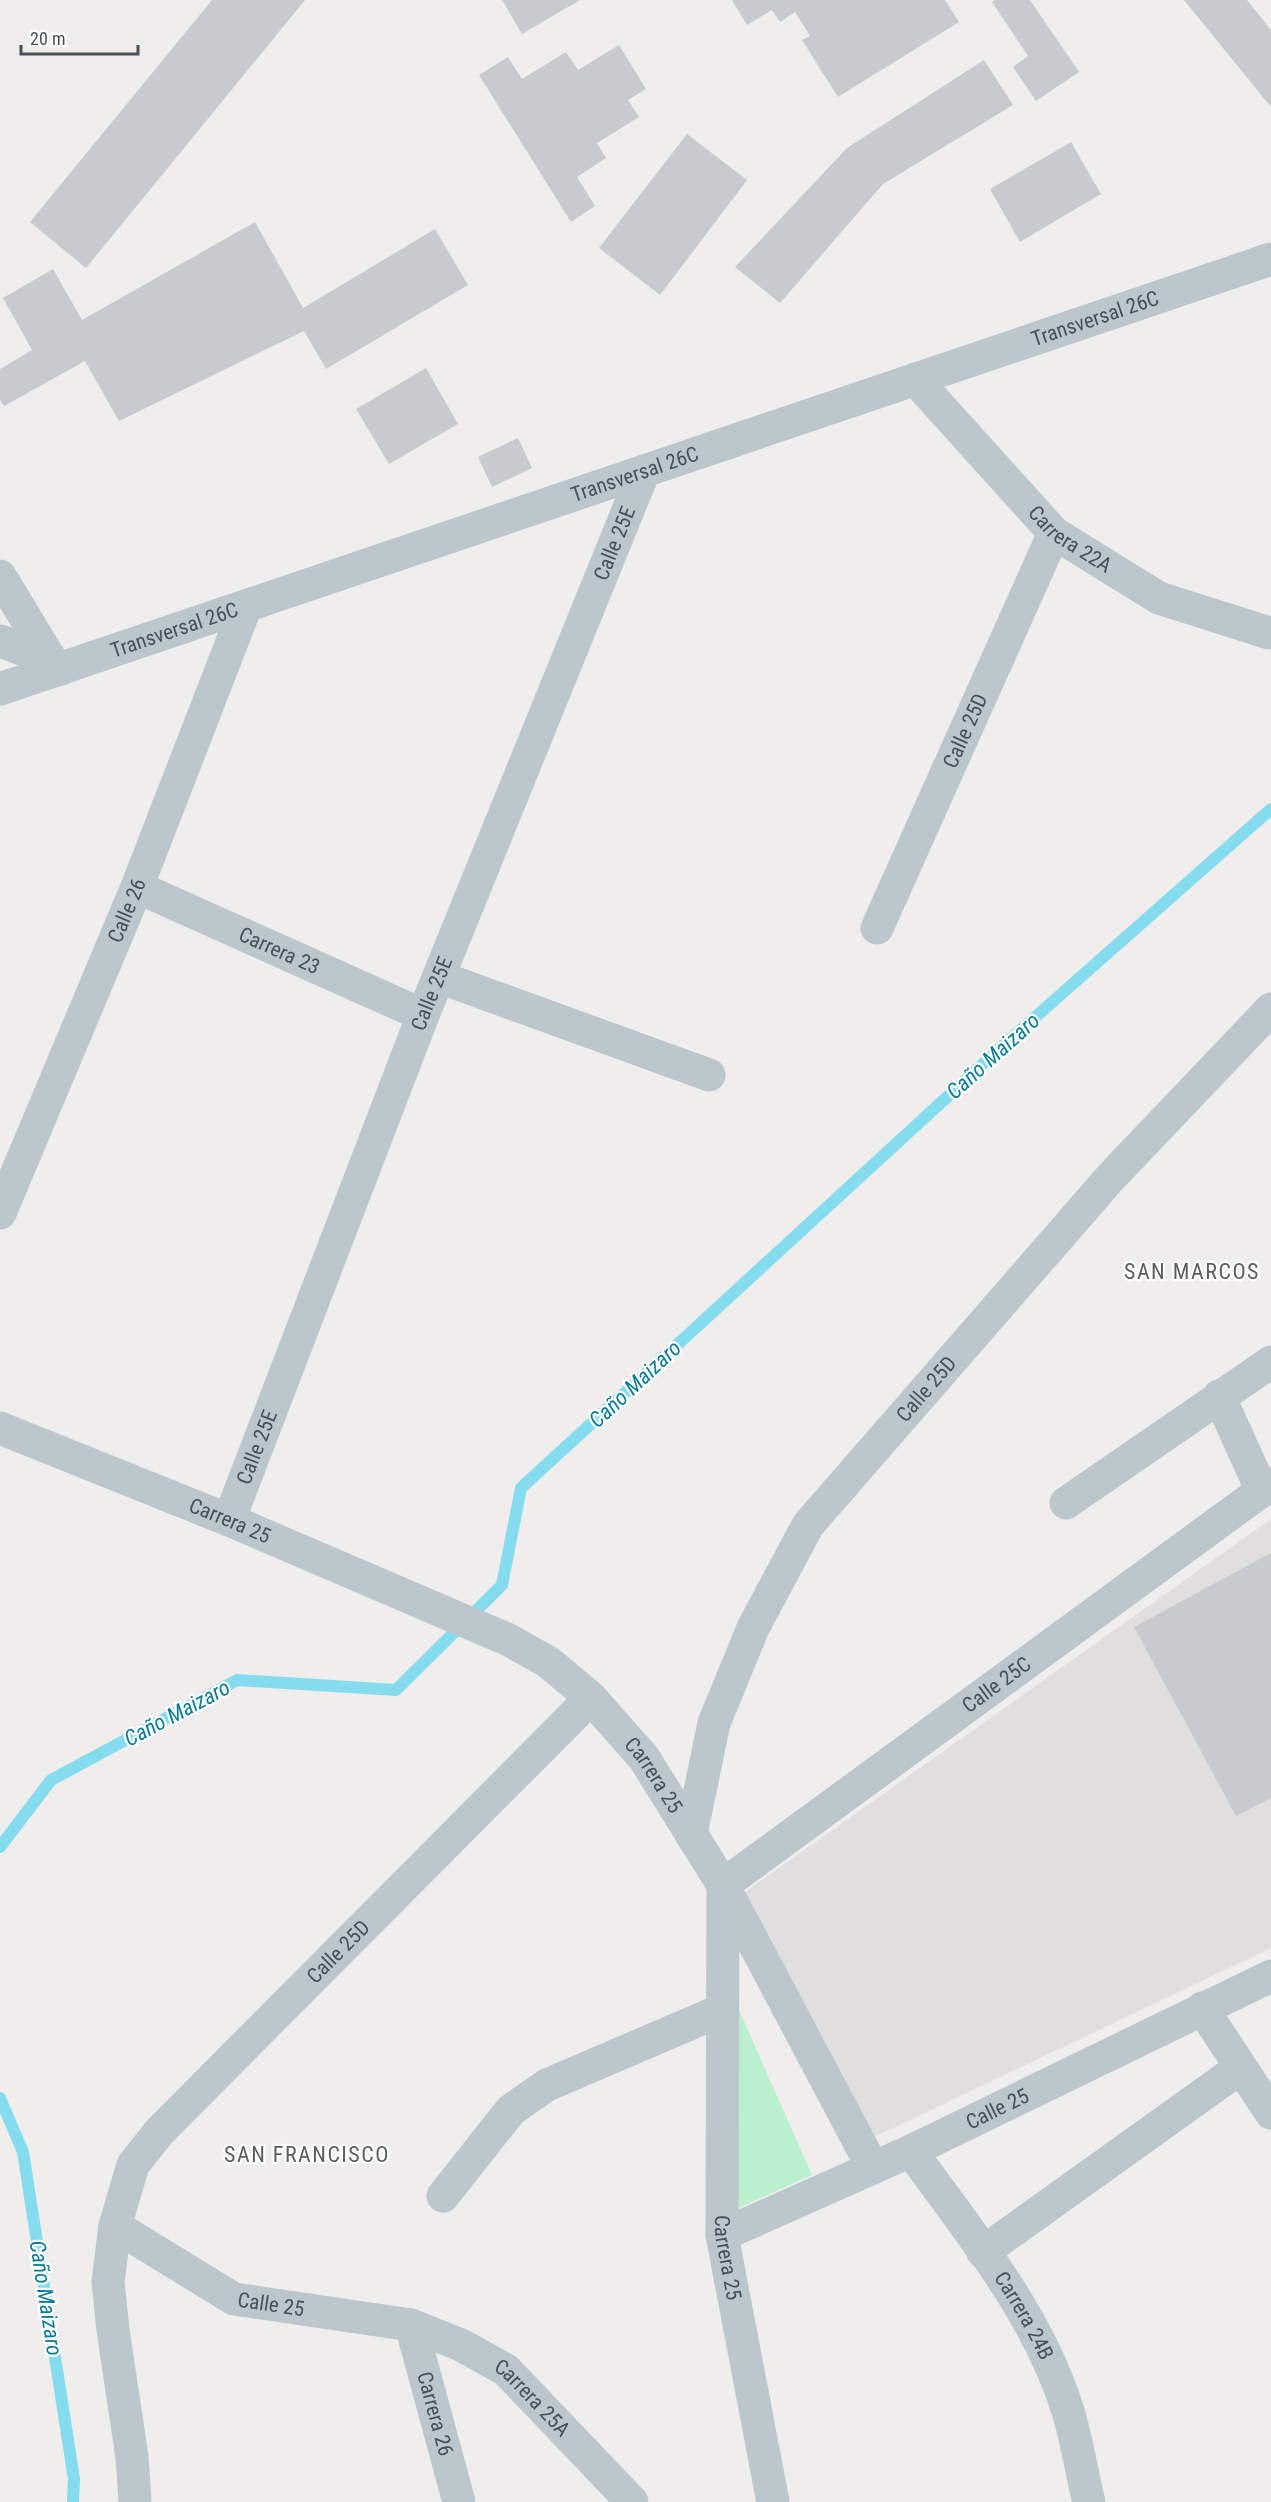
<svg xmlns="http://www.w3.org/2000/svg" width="1271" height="2502" font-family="'Roboto Condensed',sans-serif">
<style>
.education{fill:#e1dedf}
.green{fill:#baf0cd}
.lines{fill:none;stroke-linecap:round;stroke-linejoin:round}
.stream{stroke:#85dcee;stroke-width:12}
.building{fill:#c7cbd0}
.minor{stroke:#bbc6cd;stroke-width:33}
.labels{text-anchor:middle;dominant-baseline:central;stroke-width:4.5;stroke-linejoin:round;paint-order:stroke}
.street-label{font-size:21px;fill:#45525b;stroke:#fff}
.water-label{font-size:22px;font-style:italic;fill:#097c94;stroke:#fff}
.neighbourhood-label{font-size:22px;letter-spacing:1.5px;fill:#5a5e63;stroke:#fff}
</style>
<rect width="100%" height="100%" fill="#f0eded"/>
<path class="education" d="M 1271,1519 L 1271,1948 L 870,2139 L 745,1892 Z"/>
<path class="green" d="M 730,1990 L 812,2175 L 734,2210 Z"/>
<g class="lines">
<g class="stream">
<path d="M 0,1847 L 51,1780 L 237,1680 L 396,1690 L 502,1585 L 521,1488 L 1007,1042 L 1271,809"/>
<path d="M 0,2098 L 23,2152 L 74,2479 L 73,2502"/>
</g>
</g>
<g class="building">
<path d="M 212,0 L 305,0 L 86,268 L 30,222 Z"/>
<path d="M 502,0 L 580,0 L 522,34 Z"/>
<path d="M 732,0 L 945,0 L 959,22 L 838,97 L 802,40 L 810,36 L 795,12 L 780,22 L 772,10 L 747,25 Z"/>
<path d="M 995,0 L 1030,0 L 1079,72 L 1036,101 L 1013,67 L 1028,56 L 992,2 Z"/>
<path d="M 1184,0 L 1247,0 L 1271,30 L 1271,107 Z"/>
<path d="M 619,45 L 646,89 L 628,100 L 639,117 L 597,143 L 606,158 L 577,177 L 595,206 L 571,222 L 479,75 L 508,57 L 522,79 L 566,52 L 578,70 Z"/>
<path d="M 984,60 L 1013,105 L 883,184 L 780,303 L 735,267 L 847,148 Z"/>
<path d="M 687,134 L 747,180 L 660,295 L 599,248 Z"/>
<path d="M 1071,142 L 1101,194 L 1020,242 L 990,189 Z"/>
<path d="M 255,222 L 303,308 L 435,229 L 468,285 L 326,369 L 304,331 L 119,421 L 85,361 L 4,406 L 0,400 L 0,369 L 32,350 L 3,298 L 53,269 L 82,320 Z"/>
<path d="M 426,368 L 458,424 L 389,464 L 356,409 Z"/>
<path d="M 518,438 L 532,468 L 492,487 L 478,457 Z"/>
<path d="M 1271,1553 L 1271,1798 L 1236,1816 L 1134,1627 Z"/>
</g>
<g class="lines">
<g class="minor">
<path id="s1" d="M 915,379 L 1054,533 L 1159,598 L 1269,633"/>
<path d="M 0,576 L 51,660 L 61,669"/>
<path d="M 0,641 L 51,660"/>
<path id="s2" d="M 0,689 L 1271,259"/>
<path id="s3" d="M 137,887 L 423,1015"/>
<path id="s4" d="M 877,928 L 1054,533"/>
<path d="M 439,977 L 709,1075"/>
<path id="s5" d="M 0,1213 L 137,887 L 246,606"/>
<path d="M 1219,1396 L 1262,1491"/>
<path id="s6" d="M 0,1428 L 229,1520 L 509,1640 L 548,1662 L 591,1698 L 644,1758 L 723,1885 L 873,2168"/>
<path d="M 1066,1503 L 1271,1362"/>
<path id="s7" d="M 229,1520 L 423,1015 L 644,471"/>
<path id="s8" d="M 691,1834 L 714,1723 L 753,1628 L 808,1525 L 1111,1177 L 1271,1009"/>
<path id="s9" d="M 723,1885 L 1271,1484"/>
<path id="s10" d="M 723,1888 L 722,2235 L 773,2502"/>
<path d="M 1202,2008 L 1271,2113"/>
<path id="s11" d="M 911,2151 C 969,2232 1036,2311 1067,2408 C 1077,2439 1081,2471 1089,2502"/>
<path d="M 443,2196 L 511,2110 L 547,2085 L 722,2010"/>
<path id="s12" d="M 115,2226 L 234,2299 L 411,2325 L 461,2345 L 506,2370 L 632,2502"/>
<path id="s13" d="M 722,2235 L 911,2151 L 1271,1976"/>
<path d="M 983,2252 L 1240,2068"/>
<path id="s14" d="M 411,2325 L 459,2502"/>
<path id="s15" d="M 135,2502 L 132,2457 L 113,2330 L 108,2282 L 115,2226 L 133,2165 L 159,2132 L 591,1698"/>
</g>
</g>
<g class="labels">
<g class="street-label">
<text stroke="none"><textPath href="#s2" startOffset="1156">Transversal 26C</textPath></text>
<text stroke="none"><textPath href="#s2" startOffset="670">Transversal 26C</textPath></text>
<text stroke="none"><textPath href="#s1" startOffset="224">Carrera 22A</textPath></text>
<text stroke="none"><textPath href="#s7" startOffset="1050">Calle 25E</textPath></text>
<text stroke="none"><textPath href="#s2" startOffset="184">Transversal 26C</textPath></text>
<text stroke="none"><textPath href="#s4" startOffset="216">Calle 25D</textPath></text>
<text stroke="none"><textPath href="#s5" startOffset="328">Calle 26</textPath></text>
<text stroke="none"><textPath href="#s3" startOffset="156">Carrera 23</textPath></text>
<text stroke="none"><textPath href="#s7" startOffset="564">Calle 25E</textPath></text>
<text stroke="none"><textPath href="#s8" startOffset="513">Calle 25D</textPath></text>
<text stroke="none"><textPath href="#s7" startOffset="78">Calle 25E</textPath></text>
<text stroke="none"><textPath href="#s6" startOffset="248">Carrera 25</textPath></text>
<text stroke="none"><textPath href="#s9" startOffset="339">Calle 25C</textPath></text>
<text stroke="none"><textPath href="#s6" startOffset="752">Carrera 25</textPath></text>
<text stroke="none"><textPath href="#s15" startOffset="638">Calle 25D</textPath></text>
<text stroke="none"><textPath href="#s13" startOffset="303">Calle 25</textPath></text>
<text stroke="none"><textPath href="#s10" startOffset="370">Carrera 25</textPath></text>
<text stroke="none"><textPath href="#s12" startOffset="177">Calle 25</textPath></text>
<text stroke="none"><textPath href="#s11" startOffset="200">Carrera 24B</textPath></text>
<text stroke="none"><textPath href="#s12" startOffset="462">Carrera 25A</textPath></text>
<text stroke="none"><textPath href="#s14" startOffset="92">Carrera 26</textPath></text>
</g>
<g class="water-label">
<text transform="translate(993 1056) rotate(-42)">Caño Maizaro</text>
<text transform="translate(635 1384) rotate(-43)">Caño Maizaro</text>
<text transform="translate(177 1713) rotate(-28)">Caño Maizaro</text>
<text transform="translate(46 2298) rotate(81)">Caño Maizaro</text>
</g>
<g class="neighbourhood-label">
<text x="1192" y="1271">SAN MARCOS</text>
<text x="307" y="2154">SAN FRANCISCO</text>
</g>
</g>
<path d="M21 45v9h117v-9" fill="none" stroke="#45525b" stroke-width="3"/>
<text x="30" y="45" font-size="18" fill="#45525b" stroke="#ffffff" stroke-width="4.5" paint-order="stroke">20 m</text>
</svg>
